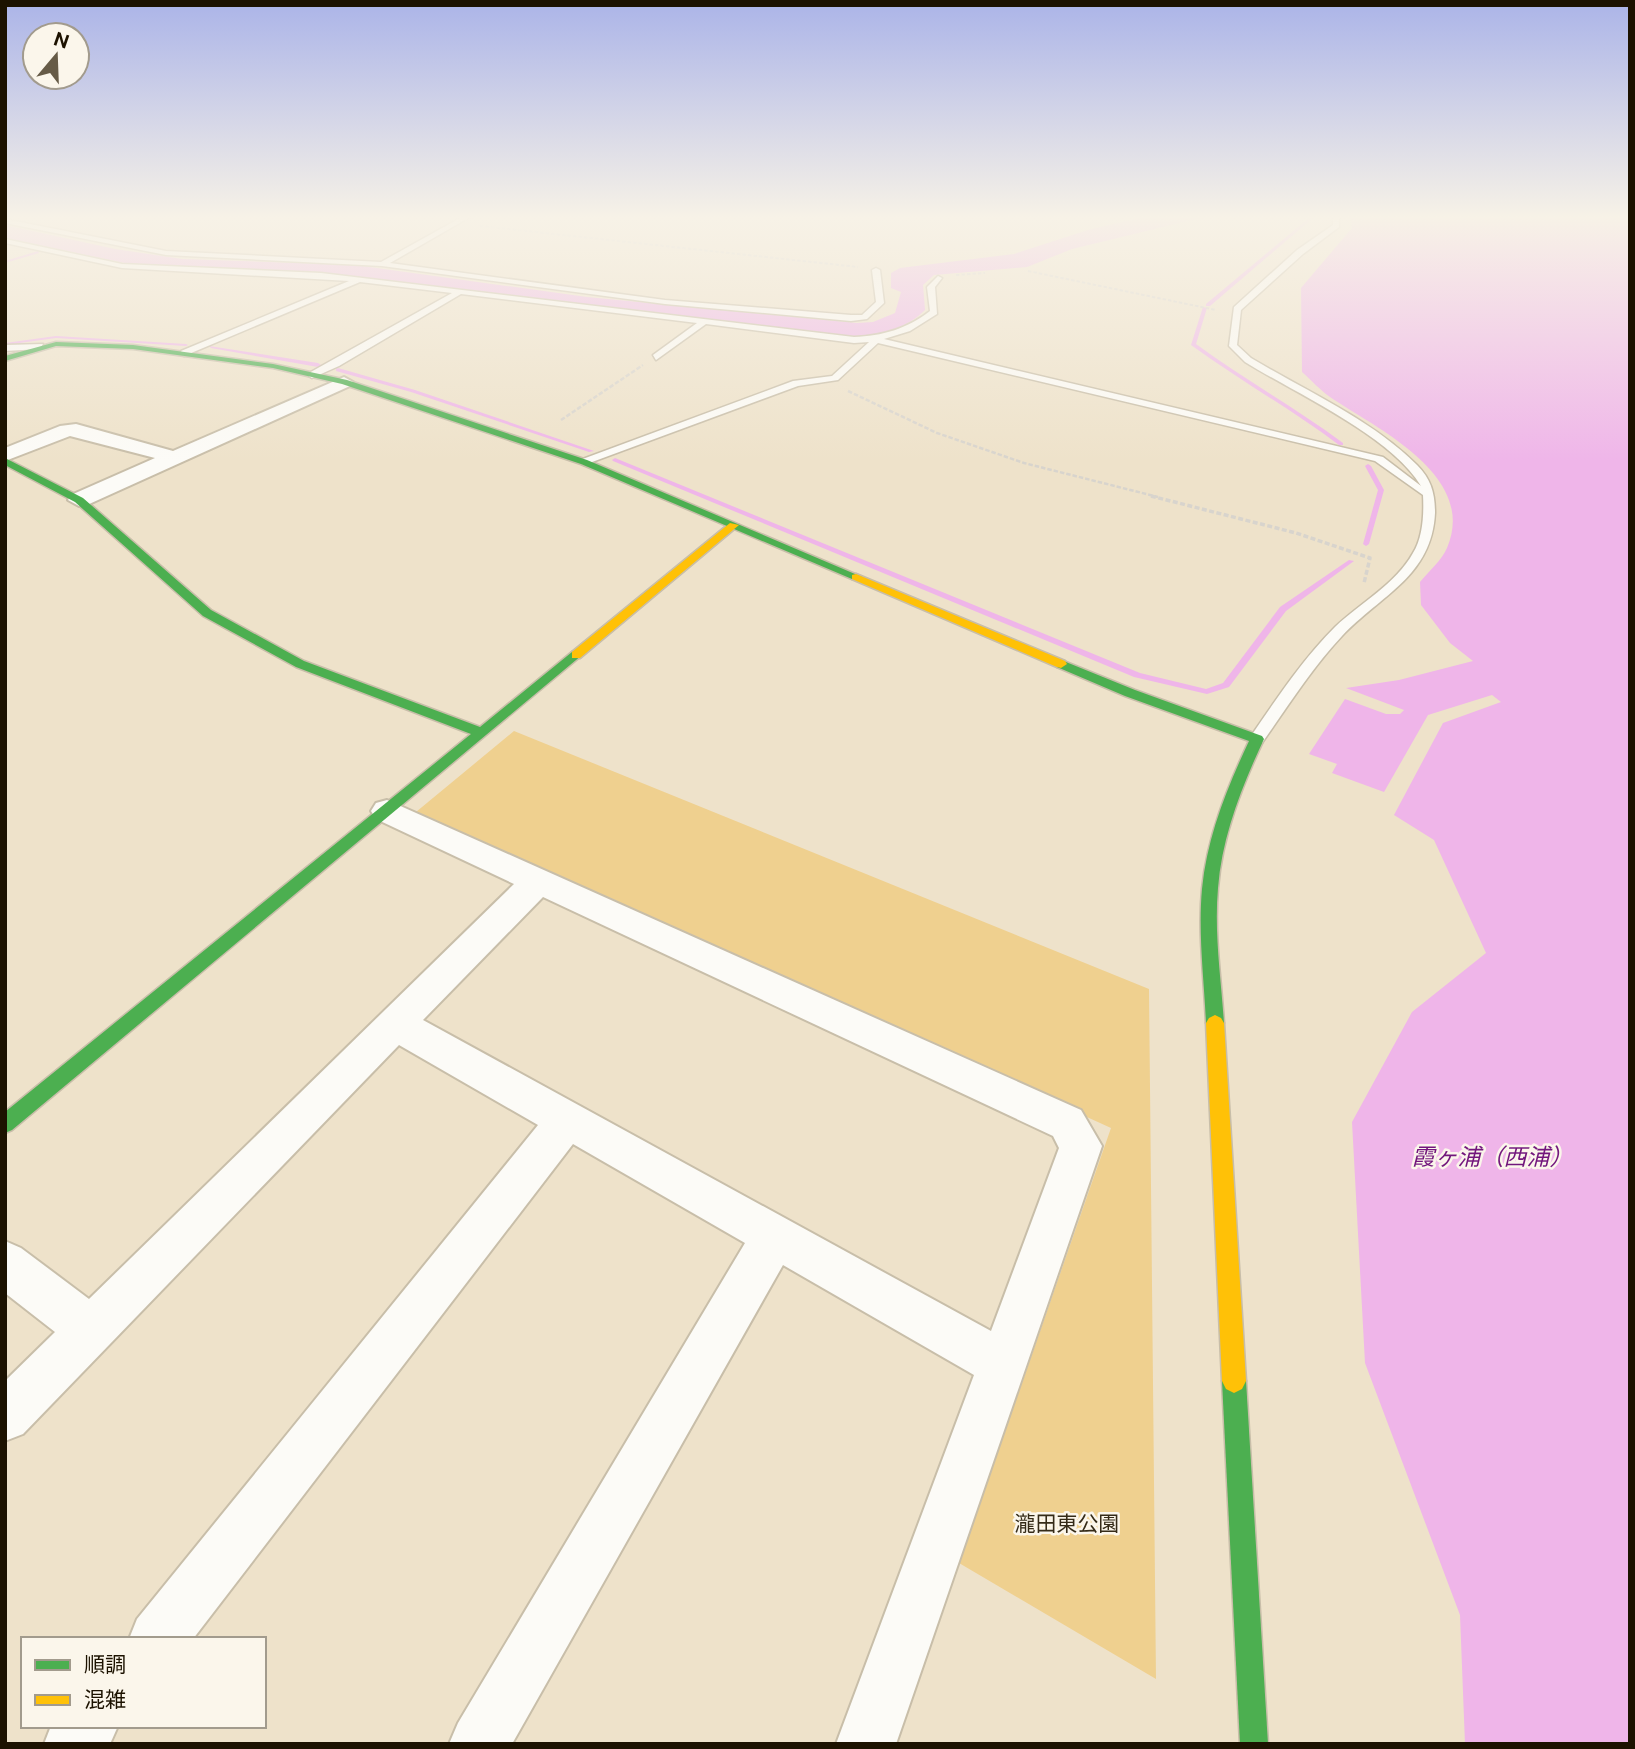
<svg xmlns="http://www.w3.org/2000/svg" width="1635" height="1749" font-family="'Public Sans','Noto Sans JP',sans-serif">
<style>
.green{fill:#efd08f}
.water{fill:#efb5e9}
.lines{fill:none;stroke-linecap:round;stroke-linejoin:round}
.stream{fill:#efb5e9;fill-rule:evenodd}
.lane-casing{stroke:#c8bea9;stroke-width:3}
.street-casing{stroke:#c8bea9;stroke-width:4}
.fast-casing{stroke:#c8bea9;stroke-width:3}
.slow-casing{stroke:#c8bea9;stroke-width:3}
.path-far2{stroke:#d8d4cd;stroke-width:2;stroke-dasharray:3.5 2;stroke-linecap:butt}
.path-far1{stroke:#d8d4cd;stroke-width:2.5;stroke-dasharray:4.5 2;stroke-linecap:butt}
.path{stroke:#d8d4cd;stroke-width:3.5;stroke-dasharray:5 2.5;stroke-linecap:butt}
.lane{fill:#fcfbf7;fill-rule:evenodd}
.street{fill:#fcfbf7;fill-rule:evenodd}
.fast{fill:#4caf50;fill-rule:evenodd}
.slow{fill:#ffc107;fill-rule:evenodd}
.labels{text-anchor:middle;dominant-baseline:central;stroke-width:5;stroke-linejoin:round;paint-order:stroke}
.near-park-label{font-size:21px;fill:#352b18;stroke:#fbf6eb}
.near-water-label{font-size:23px;font-style:italic;fill:#72167c;stroke:#fbf6eb}
</style>
<rect width="100%" height="100%" fill="#eee2ca"/>
<path class="green" d="M 514,731 L 1149,989 L 1156,1679 L 959,1563 L 1111,1128 L 416,812 Z"/>
<g class="water">
<path d="M 1143,217 L 1204,217 L 1072,249 L 1027,267 L 934,275 L 923,285 L 925,310 C 908,327 882,335 858,338 L 318,272 L 134,265 L 5,238 L 5,225 L 115,249 L 182,259 L 355,265 L 587,297 L 857,323 L 873,322 L 895,313 L 901,292 L 891,288 L 891,273 L 900,268 L 1014,254 L 1088,230 Z"/>
<path d="M 1350,217 L 1630,217 L 1630,1744 L 1465,1744 L 1460,1615 L 1365,1363 L 1352,1122 L 1412,1012 L 1486,953 L 1434,840 L 1394,815 L 1443,723 L 1501,702 L 1492,695 L 1428,715 L 1384,792 L 1332,773 L 1337,764 L 1309,754 L 1345,699 L 1386,714 L 1400,714 L 1404,710 L 1346,688 L 1399,680 L 1473,661 L 1450,643 L 1421,605 L 1420,582 C 1428,572 1442,560 1447,548 C 1478,475 1377,429 1330,397 C 1320,390 1311,380 1302,372 L 1301,288 L 1352,228 Z"/>
</g>
<g class="lines">
<g class="stream">
<path d="M 1310,217 L 1314,217 L 1210,306 L 1206,306 L 1206,304 Z"/>
<path d="M 38,251 L 39,253 L 5,263 L 5,261 Z"/>
<path d="M 1203,307 L 1207,308 L 1196,344 C 1243,379 1295,407 1343,443 L 1343,445 L 1339,445 C 1291,409 1239,380 1191,345 Z"/>
<path d="M 56,336 L 186,344 L 188,345 L 186,346 L 56,338 L 5,345 L 5,343 Z"/>
<path d="M 209,346 L 318,363 L 321,365 L 318,367 L 211,348 Z"/>
<path d="M 338,368 L 415,390 L 594,451 L 589,452 L 411,392 L 336,371 L 336,369 Z"/>
<path d="M 615,458 L 1140,673 L 1206,689 L 1223,683 L 1280,607 L 1349,560 L 1354,561 L 1286,611 L 1229,687 L 1207,694 L 1134,677 L 613,461 L 612,460 Z"/>
<path d="M 1368,464 L 1371,466 L 1384,490 L 1369,544 L 1366,546 L 1363,544 L 1378,490 L 1365,466 Z"/>
</g>
<g class="lane-casing">
<g id="lane">
<path d="M 462,217 L 470,217 L 390,263 L 665,300 L 851,315 L 862,315 L 876,302 L 872,270 L 876,268 L 880,270 L 884,303 L 867,319 L 851,321 L 665,304 L 382,266 L 166,255 L 5,223 L 5,219 L 166,251 L 381,262 Z"/>
<path d="M 1333,217 L 1339,217 L 1339,227 L 1303,254 L 1241,310 L 1237,345 L 1251,358 C 1306,391 1371,419 1417,465 C 1431,479 1435,493 1435,513 C 1432,576 1381,595 1342,636 C 1312,668 1288,706 1262,743 L 1257,744 L 1249,739 C 1275,701 1302,660 1335,627 C 1360,603 1396,584 1413,553 C 1423,537 1424,514 1423,495 L 1375,461 L 878,343 L 838,380 L 798,386 L 584,465 L 579,462 L 580,460 L 793,381 L 832,376 L 869,342 L 854,343 L 706,324 L 656,360 L 653,355 L 697,323 L 461,294 L 339,366 L 312,378 L 307,375 L 309,373 L 452,293 L 360,282 L 184,356 L 181,351 L 349,281 L 122,268 L 5,243 L 5,239 L 122,264 L 321,273 L 854,337 C 882,336 907,329 930,311 L 927,287 L 938,276 L 942,278 L 935,287 L 937,314 L 910,331 L 884,339 L 1383,457 L 1421,486 C 1391,436 1295,393 1245,362 L 1229,346 L 1234,307 L 1297,250 L 1333,225 Z"/>
<path d="M 43,344 L 40,349 L 5,351 L 5,345 Z"/>
</g>
</g>
<g class="street-casing">
<g id="street">
<path d="M 344,377 L 353,382 L 350,386 L 87,505 L 79,506 L 68,500 L 71,495 L 155,458 L 70,436 L 5,461 L 5,448 L 60,426 L 76,424 L 173,451 Z"/>
<path d="M 387,800 L 1081,1110 L 1102,1146 L 896,1744 L 836,1744 L 974,1375 L 783,1265 L 512,1744 L 449,1744 L 458,1723 L 745,1243 L 573,1144 L 193,1639 L 129,1639 L 137,1619 L 538,1125 L 399,1045 L 23,1434 L 5,1441 L 5,1381 L 55,1332 L 5,1293 L 5,1241 L 21,1248 L 89,1299 L 514,884 L 376,819 L 371,811 L 376,803 ZM 543,897 L 1053,1136 L 1059,1148 L 991,1331 L 423,1020 Z"/>
<path d="M 51,1726 L 118,1726 L 110,1744 L 44,1744 Z"/>
</g>
</g>
<g class="fast-casing">
<g id="fast">
<path d="M 56,342 L 133,345 L 273,364 L 347,380 L 587,460 L 862,577 L 852,579 L 581,464 L 342,384 L 273,368 L 133,349 L 56,346 L 5,361 L 5,356 Z"/>
<path d="M 5,458 L 83,498 L 211,610 L 304,661 L 480,727 L 572,652 L 576,651 L 582,655 L 12,1130 L 5,1133 L 5,1112 L 471,734 L 296,667 L 203,616 L 75,502 L 5,465 Z"/>
<path d="M 1061,660 L 1135,690 L 1262,736 L 1264,739 C 1242,786 1222,836 1218,888 C 1214,933 1221,978 1224,1023 L 1221,1028 L 1215,1031 L 1209,1028 L 1206,1023 C 1204,979 1198,933 1202,889 C 1207,837 1227,788 1249,741 L 1125,696 L 1057,667 L 1057,661 Z"/>
<path d="M 1234,1369 L 1242,1373 L 1246,1381 L 1268,1744 L 1240,1744 L 1222,1381 L 1226,1373 Z"/>
</g>
</g>
<g class="slow-casing">
<g id="slow">
<path d="M 730,523 L 739,525 L 580,658 L 572,658 L 572,652 Z"/>
<path d="M 856,574 L 1065,661 L 1067,664 L 1061,668 L 1057,667 L 852,579 L 852,575 Z"/>
<path d="M 1215,1015 L 1221,1018 L 1224,1023 L 1246,1381 L 1242,1389 L 1234,1393 L 1226,1389 L 1222,1381 L 1206,1023 L 1209,1018 Z"/>
</g>
</g>
<g class="path-far2">
<path d="M 480,226 L 858,267"/>
<path d="M 1028,271 L 1216,310"/>
<path d="M 956,275 L 985,273"/>
</g>
<g class="path-far1">
<path d="M 848,391 L 937,433 L 1024,463 L 1158,497"/>
<path d="M 561,420 L 643,365"/>
</g>
<path class="path" d="M 1151,496 L 1296,533 L 1370,558 L 1364,583"/>
<use href="#lane" class="lane"/>
<use href="#street" class="street"/>
<use href="#fast" class="fast"/>
<use href="#slow" class="slow"/>
</g>
<linearGradient id="sky" x2="0" y2="1"><stop stop-color="#abb4e8"/><stop offset="0.47" stop-color="#f7f2e7"/><stop offset="1" stop-color="#f7f2e7" stop-opacity="0"/></linearGradient>
<rect width="1635" height="462" fill="url(#sky)"/>
<g class="labels">
<g class="near-park-label">
<text x="1067" y="1523">瀧田東公園</text>
</g>
<g class="near-water-label">
<text x="1492" y="1156">霞ヶ浦（西浦）</text>
</g>
</g>
<rect width="1635" height="1749" fill="none" stroke="#1c1200" stroke-width="14"/>
<rect x="21" y="1637" width="245" height="91" fill="#fbf6eb" stroke="#a29b8d" stroke-width="2"/>
<rect x="35" y="1660" width="35" height="10" fill="#4caf50" stroke="#a29b8d" stroke-width="2"/>
<text x="84" y="1672" font-size="21" fill="#1c1200">順調</text>
<rect x="35" y="1695" width="35" height="10" fill="#ffc107" stroke="#a29b8d" stroke-width="2"/>
<text x="84" y="1707" font-size="21" fill="#1c1200">混雑</text>
<g transform="translate(56 56) rotate(19)"><circle r="33" fill="#fbf6eb" stroke="#a29b8d" stroke-width="2"/>
<path d="M0-5L12 26L0 18L-12 26Z" fill="#665b47"/>
<text y="-10" font-size="19" font-weight="bold" text-anchor="middle" fill="#1c1200">N</text>
</g>
</svg>
